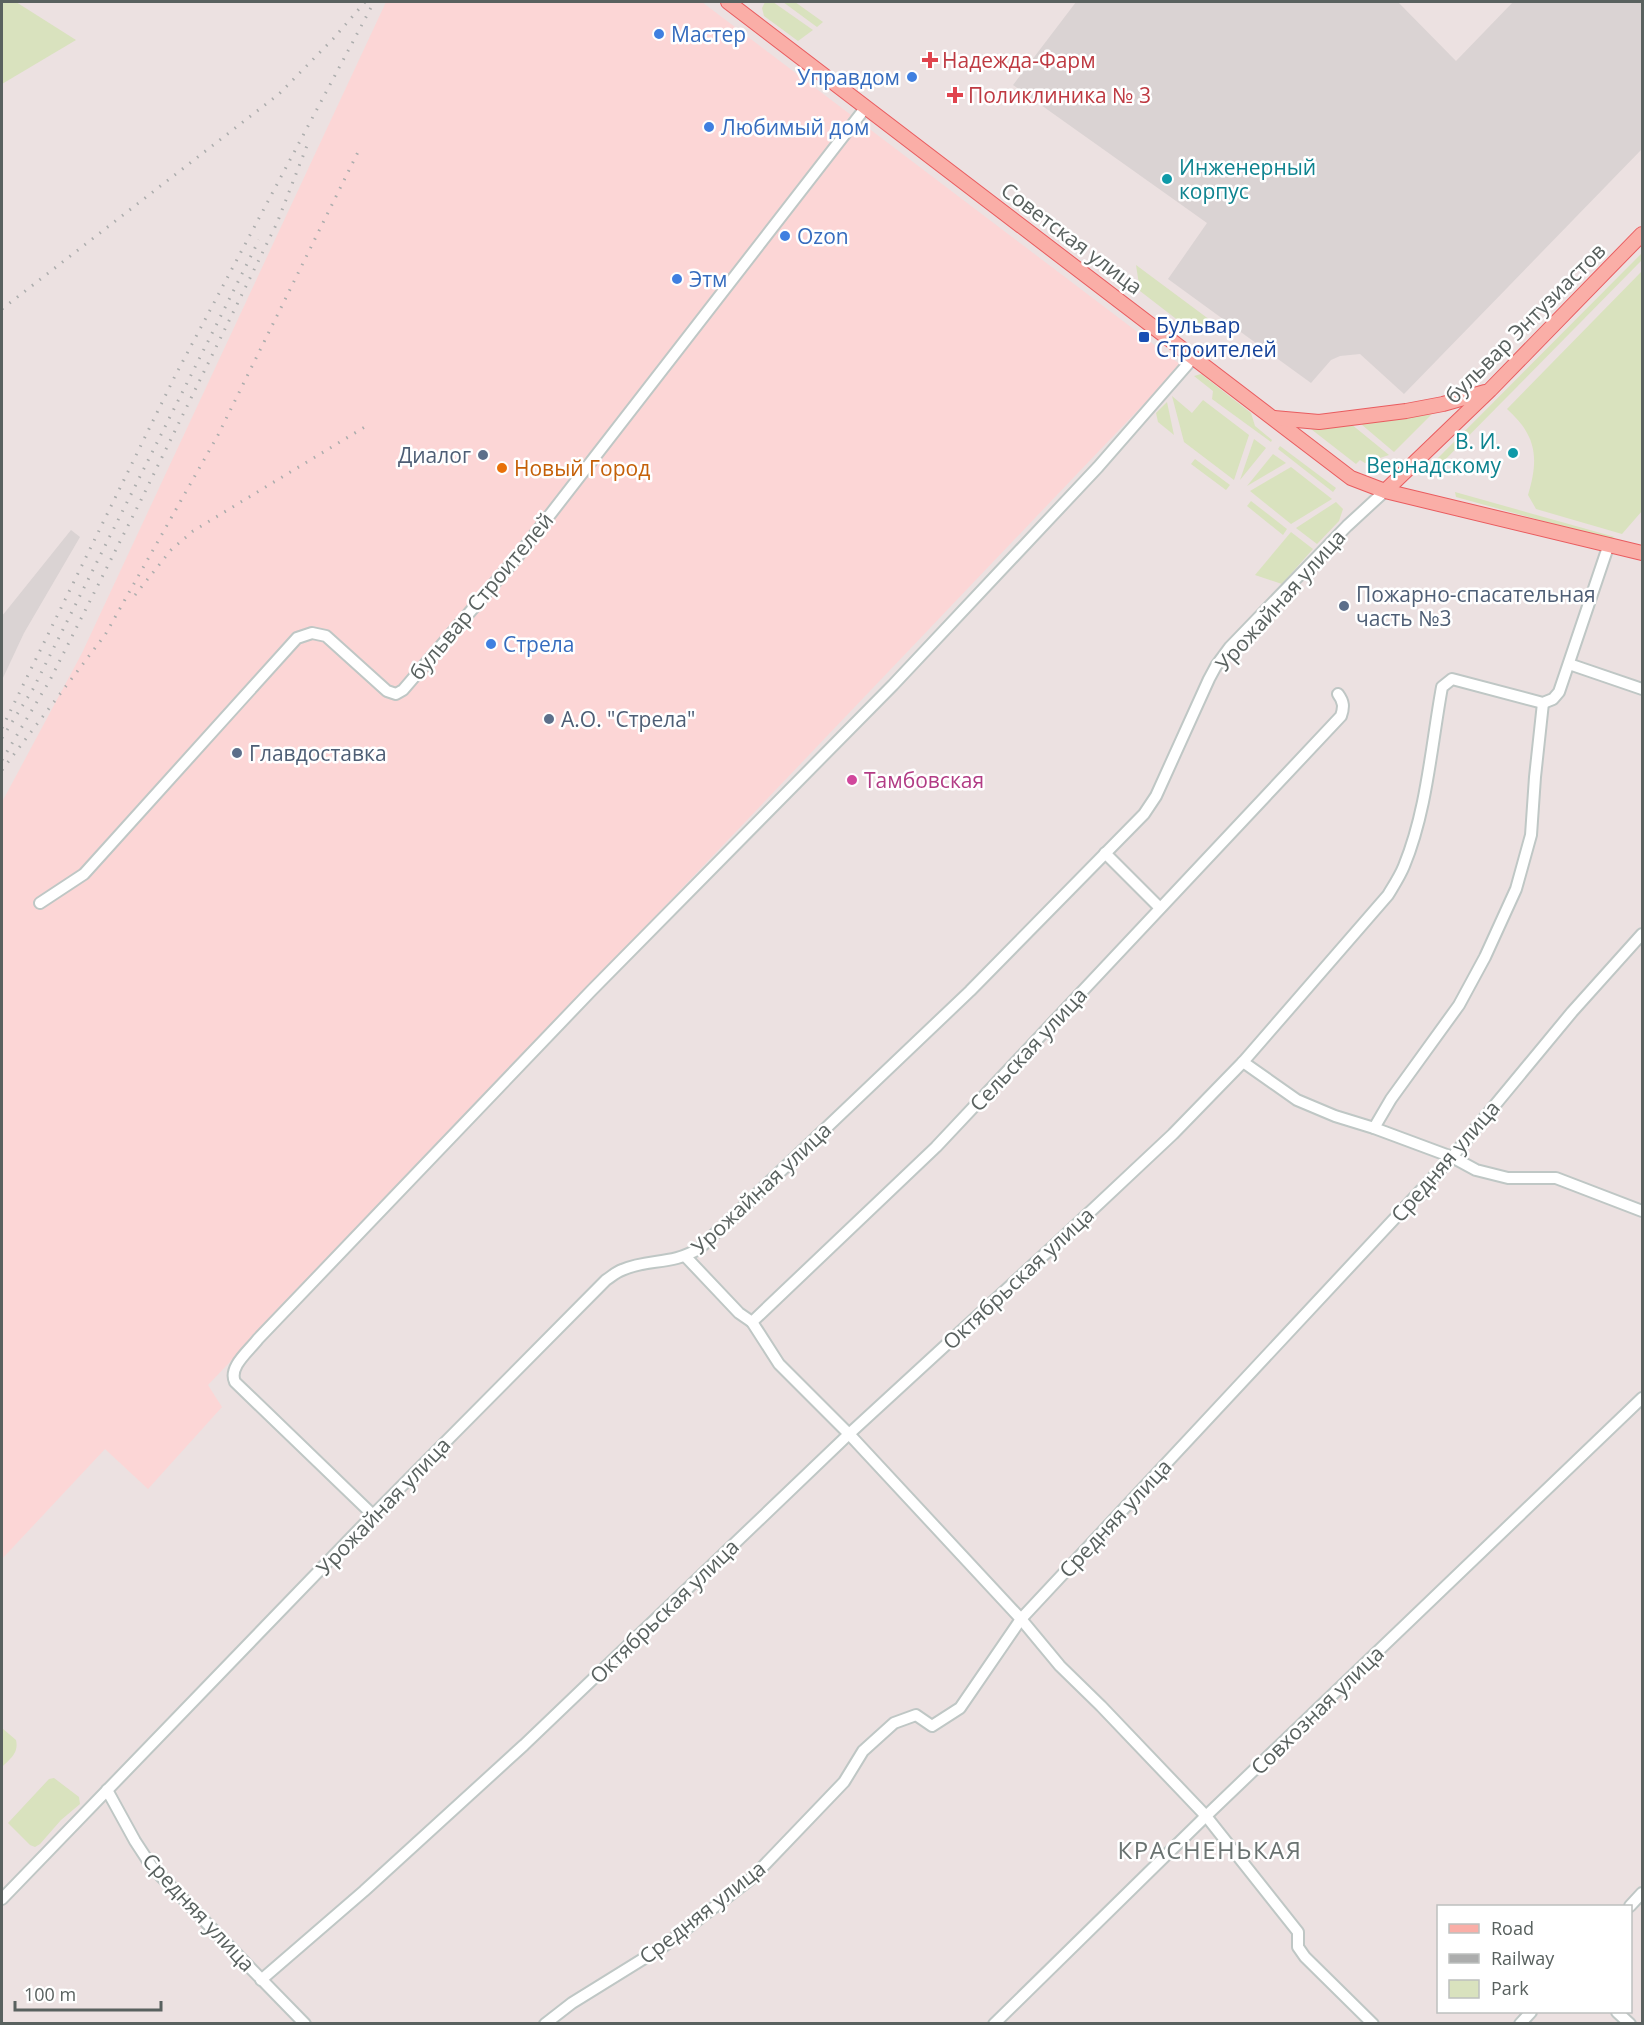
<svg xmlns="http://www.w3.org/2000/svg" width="1644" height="2025" font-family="'Open Sans',sans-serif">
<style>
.commercial{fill:#fcd6d6}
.industrial{fill:#dad3d3}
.green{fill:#d9e2be}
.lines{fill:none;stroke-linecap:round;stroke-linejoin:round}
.minor-casing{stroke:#bfc7c5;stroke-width:14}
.major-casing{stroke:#e95c5f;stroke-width:16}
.minor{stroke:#fff;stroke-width:10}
.major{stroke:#faaea7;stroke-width:14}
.rail{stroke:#acadad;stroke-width:3;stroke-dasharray:1.5 8;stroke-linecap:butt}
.shop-dot{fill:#3f7fe0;stroke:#fff;stroke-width:2}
.health-dot{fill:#e0444e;stroke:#fff;stroke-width:2}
.culture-dot{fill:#0f9aa8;stroke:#fff;stroke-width:2}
.transit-dot{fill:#1a4fb4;stroke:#fff;stroke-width:2}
.service-dot{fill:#5c6f8a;stroke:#fff;stroke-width:2}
.food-dot{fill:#e8710a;stroke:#fff;stroke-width:2}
.hotel-dot{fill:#d1479c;stroke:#fff;stroke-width:2}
.labels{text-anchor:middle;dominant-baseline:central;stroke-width:5;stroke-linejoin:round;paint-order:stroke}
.shop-label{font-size:21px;fill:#366cbe;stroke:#fff;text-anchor:start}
.health-label{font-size:21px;fill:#be3a42;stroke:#fff;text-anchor:start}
.culture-label{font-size:21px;fill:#0d838f;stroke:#fff;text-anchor:start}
.street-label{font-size:21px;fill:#59615f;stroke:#fff}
.transit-label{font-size:21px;fill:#164399;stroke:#fff;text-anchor:start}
.service-label{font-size:21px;fill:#4e5e75;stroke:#fff;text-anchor:start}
.food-label{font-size:21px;fill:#c56008;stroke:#fff;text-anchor:start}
.hotel-label{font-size:21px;fill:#b23c85;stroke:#fff;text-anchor:start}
.quarter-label{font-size:24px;letter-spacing:1.5px;fill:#6a7371;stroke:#fff}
</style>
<rect width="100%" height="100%" fill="#ece1e1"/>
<path class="commercial" d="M 386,2 L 702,2 L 1181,365 L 208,1385 L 222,1407 L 148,1489 L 105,1449 L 2,1559 L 2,802 L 82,653 Z"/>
<g class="industrial">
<path d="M 1076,2 L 1398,2 L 1456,61 L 1513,2 L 1642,2 L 1642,149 L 1404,394 L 1360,354 L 1340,356 L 1331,360 L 1311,383 L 1168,279 L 1207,223 L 1013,85 Z"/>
<path d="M 71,530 L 80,537 L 24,633 L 2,680 L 2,616 Z"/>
</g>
<g class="green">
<path d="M 2,2 L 16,2 L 76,40 L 2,84 Z"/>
<path d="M 765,2 L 773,2 L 813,30 L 798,41 L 764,16 L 762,8 Z"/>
<path d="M 783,2 L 795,2 L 823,22 L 817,27 Z"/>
<path d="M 1642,253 L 1642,260 L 1430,475 L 1425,471 Z"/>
<path d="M 1136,265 L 1210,320 L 1197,335 L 1140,291 Z"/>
<path d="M 1642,271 L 1642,511 L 1622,534 L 1536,509 L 1528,495 C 1539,458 1537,436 1507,409 Z"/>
<path d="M 1201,374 L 1251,413 L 1255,426 L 1272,440 L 1271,442 L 1212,399 L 1213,391 L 1194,376 Z"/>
<path d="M 1172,396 L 1192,413 L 1203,400 L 1249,435 L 1234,480 L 1184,442 Z"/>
<path d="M 1167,402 L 1174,435 L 1158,422 L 1156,413 Z"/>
<path d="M 1432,414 L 1394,452 L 1361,424 Z"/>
<path d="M 1351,424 L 1389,455 L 1365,463 L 1360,460 L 1356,464 L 1311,429 Z"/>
<path d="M 1254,439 L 1266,448 L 1240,480 Z"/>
<path d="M 1280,446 L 1336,488 L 1333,492 L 1278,449 Z"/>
<path d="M 1273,454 L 1286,463 L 1247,486 Z"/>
<path d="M 1195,459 L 1230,485 L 1226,490 L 1191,464 Z"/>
<path d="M 1291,467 L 1332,499 L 1291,524 L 1250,491 Z"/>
<path d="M 1455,492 L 1615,537 L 1608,539 L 1456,497 Z"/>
<path d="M 1251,501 L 1287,529 L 1283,535 L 1247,506 Z"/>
<path d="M 1336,502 L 1343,509 L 1339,521 L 1317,544 L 1296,528 Z"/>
<path d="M 1291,532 L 1313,549 L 1282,584 L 1255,575 Z"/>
<path d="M 2,1728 L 16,1740 C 19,1753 10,1759 2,1767 Z"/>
<path d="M 54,1778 L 79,1797 L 80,1804 L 61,1820 L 40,1844 L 35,1847 L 30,1845 L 8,1823 L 49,1779 Z"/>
</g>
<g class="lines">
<g class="minor-casing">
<g id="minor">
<path d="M 1569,664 L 1642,689"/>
<path d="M 1105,853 L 1160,908"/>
<path d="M 40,903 L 84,874 L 297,638 L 312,633 L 326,636 L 387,691 L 396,694 L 403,690 L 518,556 L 866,107"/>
<path d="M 1243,1062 L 1297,1100 L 1335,1116 L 1374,1128 L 1391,1099 L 1459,1005 L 1485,957 L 1516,889 L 1531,835 L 1535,777 L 1543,703"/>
<path d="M 1374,1128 L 1452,1157 L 1476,1170 L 1508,1178 L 1556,1178 L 1642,1211"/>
<path d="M 686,1257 L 739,1313 L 752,1322 L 936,1147 L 1341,716 C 1344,707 1344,702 1338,694"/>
<path d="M 752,1322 L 779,1364 L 849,1434 L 1021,1619 L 1060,1666 L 1101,1706 L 1206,1816 L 1298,1932 L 1298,1947 L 1305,1957 L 1373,2024"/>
<path d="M 373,1515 L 235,1382 C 228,1367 249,1351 258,1339 L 591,991 L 893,685 L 1098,467 L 1194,357"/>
<path d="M 107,1790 L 135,1841 L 152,1867 L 305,2024"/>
<path d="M 2,1899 L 373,1515 L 606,1280 C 611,1277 616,1272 622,1270 C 649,1258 671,1266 700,1248 L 970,991 L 1144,814 L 1156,796 L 1209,679 L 1216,666 L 1230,647 L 1347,526 L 1385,491"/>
<path d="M 1630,1906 L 1642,1893"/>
<path d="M 261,1980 L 364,1891 L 524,1745 L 849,1434 L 1058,1242 L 1173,1134 L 1243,1062 L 1388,895 C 1394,885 1400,876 1404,866 C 1427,810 1431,747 1442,687 L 1452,679 L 1543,703 L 1553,699 L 1559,692 L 1609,544"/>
<path d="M 1617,2012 L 1630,2024"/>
<path d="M 545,2024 L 572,2003 L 664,1946 L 752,1878 L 844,1782 L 863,1751 L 894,1723 L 916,1715 L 932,1726 L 960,1708 L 1021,1619 L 1452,1157 L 1572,1012 L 1642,934"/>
<path d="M 994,2024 L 1206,1816 L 1642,1398"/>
<path d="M 1520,2024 L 1531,2012"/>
</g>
</g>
<g class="major-casing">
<g id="major">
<path d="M 728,2 L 1351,478 L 1385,491 L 1642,553"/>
<path d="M 1274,418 L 1319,422 L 1406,411 L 1443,404 L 1485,392"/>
<path d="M 1385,491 L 1490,390 L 1642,234"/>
</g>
</g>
<use href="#minor" class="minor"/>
<use href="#major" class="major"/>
<g class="rail">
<path d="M 2,309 L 279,94 L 333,39 L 365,2"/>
<path d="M 135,595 L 171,550 L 193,531 L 368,425"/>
<path d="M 2,728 L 175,376 L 374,2"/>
<path d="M 2,738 L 33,689 L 259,240"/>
<path d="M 2,760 L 50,680 L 141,500 L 277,223 L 308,143"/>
<path d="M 2,770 L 105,635 L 218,435 L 358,152"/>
</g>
</g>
<g class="shop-dot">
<circle cx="659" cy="34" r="6"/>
<circle cx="912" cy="77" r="6"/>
<circle cx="709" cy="127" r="6"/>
<circle cx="785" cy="236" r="6"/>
<circle cx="677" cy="279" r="6"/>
<circle cx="491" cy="644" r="6"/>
</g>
<g class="health-dot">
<path d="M927 51h6v6h6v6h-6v6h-6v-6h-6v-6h6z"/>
<path d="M952 86h6v6h6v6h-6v6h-6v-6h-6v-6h6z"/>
</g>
<g class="culture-dot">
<circle cx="1167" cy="179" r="6"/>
<circle cx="1513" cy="453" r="6"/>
</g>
<rect class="transit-dot" x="1138" y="331" width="12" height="12" rx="3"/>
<g class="service-dot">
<circle cx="483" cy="455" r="6"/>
<circle cx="1344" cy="606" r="6"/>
<circle cx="549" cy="719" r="6"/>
<circle cx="237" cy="753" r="6"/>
</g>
<circle class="food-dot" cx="502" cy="468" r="6"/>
<circle class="hotel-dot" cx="852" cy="780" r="6"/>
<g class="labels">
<g class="shop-label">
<text x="671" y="34">Мастер</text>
<text x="900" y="77" text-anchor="end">Управдом</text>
<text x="721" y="127">Любимый дом</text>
<text x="797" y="236">Ozon</text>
<text x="689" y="279">Этм</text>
<text x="503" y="644">Стрела</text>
</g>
<g class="health-label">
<text x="942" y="60">Надежда-Фарм</text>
<text x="968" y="95">Поликлиника № 3</text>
</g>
<g class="culture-label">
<text x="1179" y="167">Инженерный<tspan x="1179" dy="24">корпус</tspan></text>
<text x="1501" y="441" text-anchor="end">В. И.<tspan x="1501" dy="24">Вернадскому</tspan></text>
</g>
<g class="street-label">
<text transform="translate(1072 238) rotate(37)">Советская улица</text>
<text transform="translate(1525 323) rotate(-45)">бульвар Энтузиастов</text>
<text transform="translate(481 596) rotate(-50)">бульвар Строителей</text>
<text transform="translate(1280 600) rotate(-48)">Урожайная улица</text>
<text transform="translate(1028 1049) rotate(-47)">Сельская улица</text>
<text transform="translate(1445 1161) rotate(-49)">Средняя улица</text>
<text transform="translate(761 1188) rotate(-43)">Урожайная улица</text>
<text transform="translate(1018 1278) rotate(-43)">Октябрьская улица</text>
<text transform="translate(383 1506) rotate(-46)">Урожайная улица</text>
<text transform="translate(1115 1518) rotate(-47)">Средняя улица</text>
<text transform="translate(664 1611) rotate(-44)">Октябрьская улица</text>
<text transform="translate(1317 1710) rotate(-44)">Совхозная улица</text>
<text transform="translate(199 1912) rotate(47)">Средняя улица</text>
<text transform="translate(702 1912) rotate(-38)">Средняя улица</text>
</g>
<g class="transit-label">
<text x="1156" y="325">Бульвар<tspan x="1156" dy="24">Строителей</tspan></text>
</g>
<g class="service-label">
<text x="471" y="455" text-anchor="end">Диалог</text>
<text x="1356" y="594">Пожарно-спасательная<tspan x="1356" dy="24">часть №3</tspan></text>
<text x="561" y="719">А.О. "Стрела"</text>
<text x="249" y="753">Главдоставка</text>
</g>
<g class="food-label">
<text x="514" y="468">Новый Город</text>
</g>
<g class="hotel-label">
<text x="864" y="780">Тамбовская</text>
</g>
<g class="quarter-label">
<text x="1210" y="1849">КРАСНЕНЬКАЯ</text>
</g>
</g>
<rect width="1644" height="2025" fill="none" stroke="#59615f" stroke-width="6"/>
<rect x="1437" y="1905" width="195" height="108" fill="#ffffff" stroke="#bdc0bf" stroke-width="1.5"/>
<rect x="1449" y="1924" width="30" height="9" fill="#faaea7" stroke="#bdc0bf" stroke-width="1.5"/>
<text x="1491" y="1935" font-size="18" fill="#59615f">Road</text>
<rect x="1449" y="1954" width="30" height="9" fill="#acadad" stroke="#bdc0bf" stroke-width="1.5"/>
<text x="1491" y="1965" font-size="18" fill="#59615f">Railway</text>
<rect x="1449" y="1980" width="30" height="18" fill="#d9e2be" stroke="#bdc0bf" stroke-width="1.5"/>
<text x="1491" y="1995" font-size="18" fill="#59615f">Park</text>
<path d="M15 2001v9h146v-9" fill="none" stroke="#59615f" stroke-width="3"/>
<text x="24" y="2001" font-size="18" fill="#59615f" stroke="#ffffff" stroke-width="4.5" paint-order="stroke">100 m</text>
</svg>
